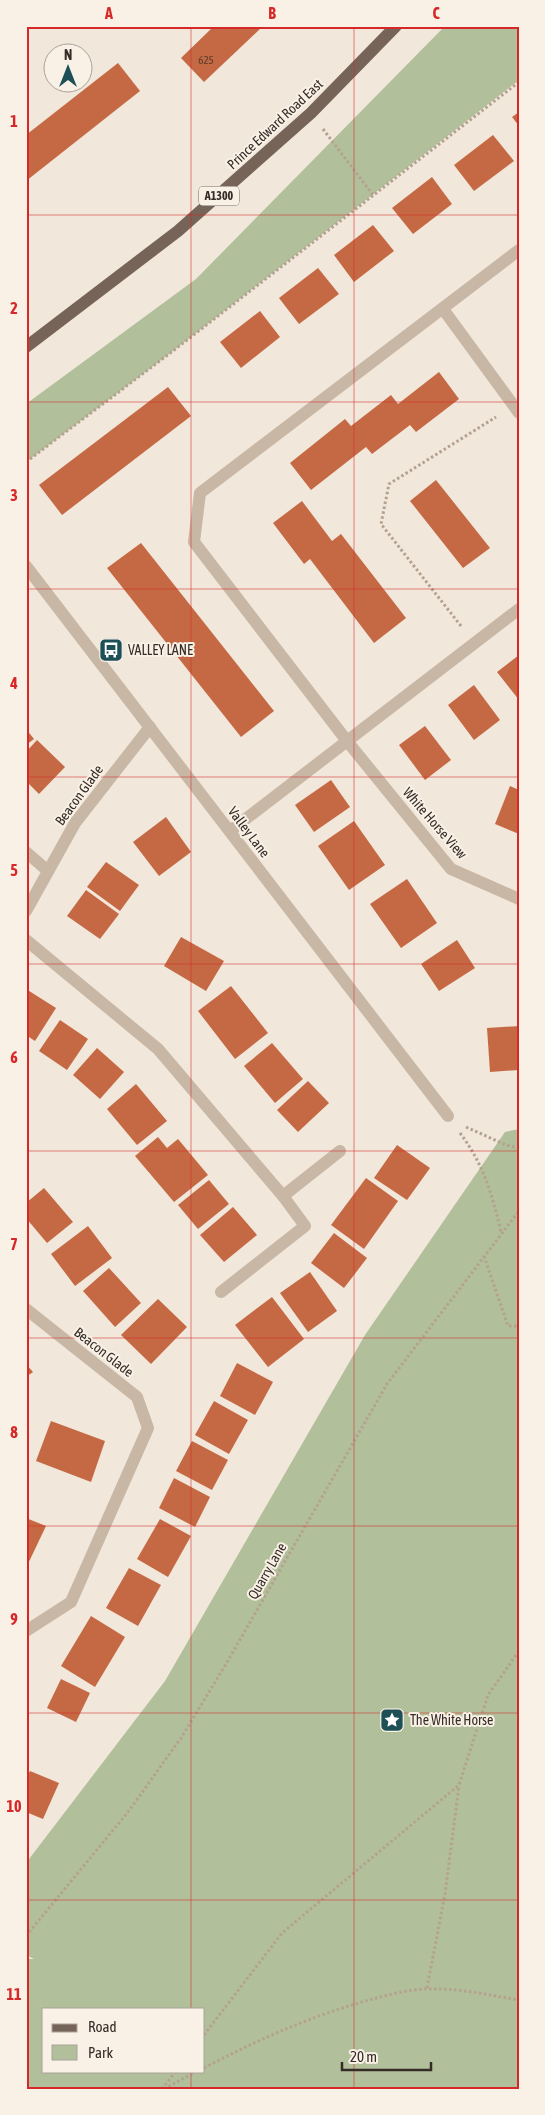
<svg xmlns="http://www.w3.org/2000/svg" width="545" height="2115" font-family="'Asap Condensed',sans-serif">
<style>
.green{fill:#b1c09a;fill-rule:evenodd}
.building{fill:#c56944}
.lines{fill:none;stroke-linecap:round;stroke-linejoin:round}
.path{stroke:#b5a190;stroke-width:3;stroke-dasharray:2.5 2.5;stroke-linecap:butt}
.minor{stroke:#c9b7a6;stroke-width:12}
.major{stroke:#776458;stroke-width:12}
.grid{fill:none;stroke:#d62828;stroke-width:1;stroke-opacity:0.55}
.labels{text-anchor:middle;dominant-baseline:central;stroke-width:4;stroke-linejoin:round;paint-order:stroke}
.number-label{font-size:11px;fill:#593b2e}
.shield{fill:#f9f1e6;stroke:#706760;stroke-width:1}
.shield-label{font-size:12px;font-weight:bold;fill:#352c27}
.street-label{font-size:14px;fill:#352c27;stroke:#f9f1e6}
.poi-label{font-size:14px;fill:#352c27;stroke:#f9f1e6;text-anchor:start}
.neatline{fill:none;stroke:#d62828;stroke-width:2}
.grid-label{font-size:16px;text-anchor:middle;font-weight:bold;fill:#d62828}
</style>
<rect width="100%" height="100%" fill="#f1e7da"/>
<g class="green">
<path d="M 445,26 L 519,26 L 519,80 L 173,351 L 26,462 L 26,404 L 196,279 Z"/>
<path d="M 519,1129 L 519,2089 L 26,2089 L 26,1959 L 34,1959 L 26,1955 L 26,1863 L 165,1681 L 365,1335 L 505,1132 ZM 44,2009 L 204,2009 L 204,2071 L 44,2071 Z"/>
</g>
<g class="building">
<path d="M 214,26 L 259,26 L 261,28 L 204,82 L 181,58 Z"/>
<path d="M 118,63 L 140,91 L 26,181 L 26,135 Z"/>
<path d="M 519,112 L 519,126 L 512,117 Z"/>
<path d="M 493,135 L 514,161 L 474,191 L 454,165 Z"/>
<path d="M 432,177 L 452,204 L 413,234 L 392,208 Z"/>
<path d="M 373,225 L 394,251 L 354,282 L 334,255 Z"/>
<path d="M 318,268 L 339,294 L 299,324 L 279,298 Z"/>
<path d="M 260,311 L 280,337 L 241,368 L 220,342 Z"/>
<path d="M 439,372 L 459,399 L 416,432 L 410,425 L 372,454 L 366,447 L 311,490 L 290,463 L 345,419 L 351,426 L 391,395 L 398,404 Z"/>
<path d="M 168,387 L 191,416 L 62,515 L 39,485 Z"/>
<path d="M 436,480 L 490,548 L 463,568 L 410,501 Z"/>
<path d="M 302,501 L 332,541 L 341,534 L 406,618 L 374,643 L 310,559 L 304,564 L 273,523 Z"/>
<path d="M 141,543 L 274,711 L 241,737 L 107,568 Z"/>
<path d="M 519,655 L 519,700 L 497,672 Z"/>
<path d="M 474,685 L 500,720 L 474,740 L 448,705 Z"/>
<path d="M 425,726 L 451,760 L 425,780 L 399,745 Z"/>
<path d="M 26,729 L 34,739 L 26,745 Z"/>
<path d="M 37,740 L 65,767 L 39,794 L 26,781 L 26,752 Z"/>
<path d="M 331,780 L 350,807 L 314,832 L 295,805 Z"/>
<path d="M 510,786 L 519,790 L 519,834 L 495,824 Z"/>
<path d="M 166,817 L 191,852 L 159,876 L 133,842 Z"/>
<path d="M 354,821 L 385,865 L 349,890 L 318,846 Z"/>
<path d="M 106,862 L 139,885 L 120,911 L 87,887 Z"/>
<path d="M 407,879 L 437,923 L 401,948 L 370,904 Z"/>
<path d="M 86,890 L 119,914 L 100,939 L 67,916 Z"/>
<path d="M 181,937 L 224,961 L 206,991 L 164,966 Z"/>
<path d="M 457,940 L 475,968 L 439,991 L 421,964 Z"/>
<path d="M 231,986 L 268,1033 L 235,1059 L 198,1011 Z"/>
<path d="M 26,989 L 56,1008 L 35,1041 L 26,1035 Z"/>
<path d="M 60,1020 L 88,1039 L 67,1070 L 39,1051 Z"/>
<path d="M 519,1026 L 519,1070 L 490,1072 L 487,1028 Z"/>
<path d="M 272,1043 L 303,1079 L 275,1103 L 244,1066 Z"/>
<path d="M 97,1048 L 124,1072 L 100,1099 L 73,1075 Z"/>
<path d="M 308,1081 L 329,1103 L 298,1132 L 277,1110 Z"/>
<path d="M 136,1084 L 167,1121 L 137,1145 L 107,1109 Z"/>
<path d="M 158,1137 L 167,1148 L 178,1139 L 208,1175 L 174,1202 L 135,1156 Z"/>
<path d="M 397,1145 L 430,1168 L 407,1200 L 374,1178 Z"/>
<path d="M 366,1178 L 398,1201 L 364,1249 L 331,1225 Z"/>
<path d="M 209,1180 L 229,1204 L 198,1229 L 178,1205 Z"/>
<path d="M 44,1188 L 73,1222 L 47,1243 L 26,1218 L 26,1203 Z"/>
<path d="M 233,1207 L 257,1235 L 224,1262 L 200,1235 Z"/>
<path d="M 88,1226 L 112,1258 L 75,1286 L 51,1254 Z"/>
<path d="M 334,1233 L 367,1258 L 344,1288 L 311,1263 Z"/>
<path d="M 109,1268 L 141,1303 L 115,1327 L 83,1291 Z"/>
<path d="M 310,1272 L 337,1311 L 308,1332 L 280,1293 Z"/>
<path d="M 272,1297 L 304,1339 L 268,1367 L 235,1325 Z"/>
<path d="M 158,1299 L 187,1327 L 151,1364 L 121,1335 Z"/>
<path d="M 237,1363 L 273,1382 L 255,1415 L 220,1396 Z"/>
<path d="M 26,1364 L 33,1372 L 26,1377 Z"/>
<path d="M 214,1401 L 248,1420 L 229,1454 L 195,1435 Z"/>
<path d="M 51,1421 L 105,1441 L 91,1482 L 36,1461 Z"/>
<path d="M 192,1441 L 228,1460 L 212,1490 L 176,1471 Z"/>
<path d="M 174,1478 L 210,1497 L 195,1527 L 159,1508 Z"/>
<path d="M 26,1518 L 46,1526 L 26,1568 Z"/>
<path d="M 160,1519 L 191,1536 L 168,1577 L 137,1559 Z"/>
<path d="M 129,1568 L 161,1585 L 138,1626 L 106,1608 Z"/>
<path d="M 91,1616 L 125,1637 L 95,1687 L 61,1666 Z"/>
<path d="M 61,1679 L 90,1693 L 76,1722 L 47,1708 Z"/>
<path d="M 30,1771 L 59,1783 L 43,1819 L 26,1812 L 26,1778 Z"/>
</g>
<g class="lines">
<g class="path">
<path d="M 323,129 L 373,195"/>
<path d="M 26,462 L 173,351 L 519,82"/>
<path d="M 461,626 L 381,524 L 389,484 L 496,417"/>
<path d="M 466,1127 L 506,1145 L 519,1148"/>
<path d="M 460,1133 C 484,1165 492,1194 501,1232"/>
<path d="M 484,1256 L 508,1326 L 519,1326"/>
<path d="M 26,1936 L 128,1812 L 181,1738 L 226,1664 L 387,1384 L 519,1211"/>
<path d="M 427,1988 L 445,1894 L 459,1786"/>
<path d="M 204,2035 L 282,1933 L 459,1785 L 488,1695 L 519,1651"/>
<path d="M 204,2068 C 257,2040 311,2016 369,2000 C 388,1995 409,1989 428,1989 C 459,1988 489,1995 519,2000"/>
<path d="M 162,2089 L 176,2071"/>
<path d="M 164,2089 L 197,2071"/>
</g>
<g class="minor">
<path d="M 519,250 L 200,493 L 194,542 L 347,741 L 451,869 L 519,899"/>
<path d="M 443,309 L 519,413"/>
<path d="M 26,566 L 448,1116"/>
<path d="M 230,831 L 519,609"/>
<path d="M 26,852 L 48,871"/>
<path d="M 26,911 L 75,823 L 150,727"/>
<path d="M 26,940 L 158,1049 L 283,1196 L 340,1151"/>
<path d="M 221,1292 L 305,1226 L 283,1196"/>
<path d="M 26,1309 L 137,1397 L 148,1428 L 71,1602 L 26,1631"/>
</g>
<path class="major" d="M 26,347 L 178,231 L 311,113 L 396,26"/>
</g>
<path class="grid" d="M 191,26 L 191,2009M 354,26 L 354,2089M 26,215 L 519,215M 26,402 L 519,402M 26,589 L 519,589M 26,777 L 519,777M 26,964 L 519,964M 26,1151 L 519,1151M 26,1338 L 519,1338M 26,1526 L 519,1526M 26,1713 L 519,1713M 26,1900 L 519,1900M 191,2071 L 191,2089"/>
<defs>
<g id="bus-square" transform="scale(1.25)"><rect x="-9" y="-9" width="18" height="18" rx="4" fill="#1d5056" stroke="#f9f1e6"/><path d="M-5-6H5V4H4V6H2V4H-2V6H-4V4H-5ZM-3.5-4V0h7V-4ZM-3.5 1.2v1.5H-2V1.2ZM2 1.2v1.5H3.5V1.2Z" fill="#fff"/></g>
<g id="sight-square" transform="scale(1.25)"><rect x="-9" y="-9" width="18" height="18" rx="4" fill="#1d5056" stroke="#f9f1e6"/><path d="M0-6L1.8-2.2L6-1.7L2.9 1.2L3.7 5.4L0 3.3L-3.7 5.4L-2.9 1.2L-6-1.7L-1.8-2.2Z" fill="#fff"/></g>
</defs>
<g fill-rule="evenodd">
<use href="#bus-square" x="111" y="650"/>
<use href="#sight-square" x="392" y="1720"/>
</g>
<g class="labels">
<g class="number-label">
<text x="206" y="60">625</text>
</g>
<rect class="shield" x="199" y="186.5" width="40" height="19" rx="4"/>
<g class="shield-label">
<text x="219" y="196">A1300</text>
</g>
<g class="street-label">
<text transform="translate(275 124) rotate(-43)">Prince Edward Road East</text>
<text transform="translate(79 795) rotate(-54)">Beacon Glade</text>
<text transform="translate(435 823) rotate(49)">White Horse View</text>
<text transform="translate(249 832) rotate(53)">Valley Lane</text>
<text transform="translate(104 1352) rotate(38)">Beacon Glade</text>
<text transform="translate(267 1571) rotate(-60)">Quarry Lane</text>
</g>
<g class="poi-label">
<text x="128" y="650">VALLEY LANE</text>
<text x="410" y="1720">The White Horse</text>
</g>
</g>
<rect width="545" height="2115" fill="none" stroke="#f9f1e6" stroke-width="55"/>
<rect x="42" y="2008" width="162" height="65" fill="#f9f1e6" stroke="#aba29a"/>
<rect x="52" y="2024" width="25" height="8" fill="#776458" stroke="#aba29a"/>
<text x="88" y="2032" font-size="15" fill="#352c27">Road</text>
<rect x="52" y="2045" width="25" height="15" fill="#b1c09a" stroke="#aba29a"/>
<text x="88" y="2058" font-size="15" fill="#352c27">Park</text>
<g transform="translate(68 68)"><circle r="24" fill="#f9f1e6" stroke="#aba29a"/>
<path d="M0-4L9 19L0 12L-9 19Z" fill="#1d5056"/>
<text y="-8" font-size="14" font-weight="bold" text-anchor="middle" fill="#352c27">N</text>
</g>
<path d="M342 2062v8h89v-8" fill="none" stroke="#352c27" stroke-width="2.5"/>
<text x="350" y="2062" font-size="15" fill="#352c27" stroke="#f9f1e6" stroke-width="4" paint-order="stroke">20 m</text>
<rect x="28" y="28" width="490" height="2060" class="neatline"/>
<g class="grid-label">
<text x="109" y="19">A</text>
<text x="272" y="19">B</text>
<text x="436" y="19">C</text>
<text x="14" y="127">1</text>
<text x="14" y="314">2</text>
<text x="14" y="501">3</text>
<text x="14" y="689">4</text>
<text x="14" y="876">5</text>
<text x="14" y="1063">6</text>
<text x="14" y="1250">7</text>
<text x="14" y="1438">8</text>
<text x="14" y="1625">9</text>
<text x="14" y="1812">10</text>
<text x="14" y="2000">11</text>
</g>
</svg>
